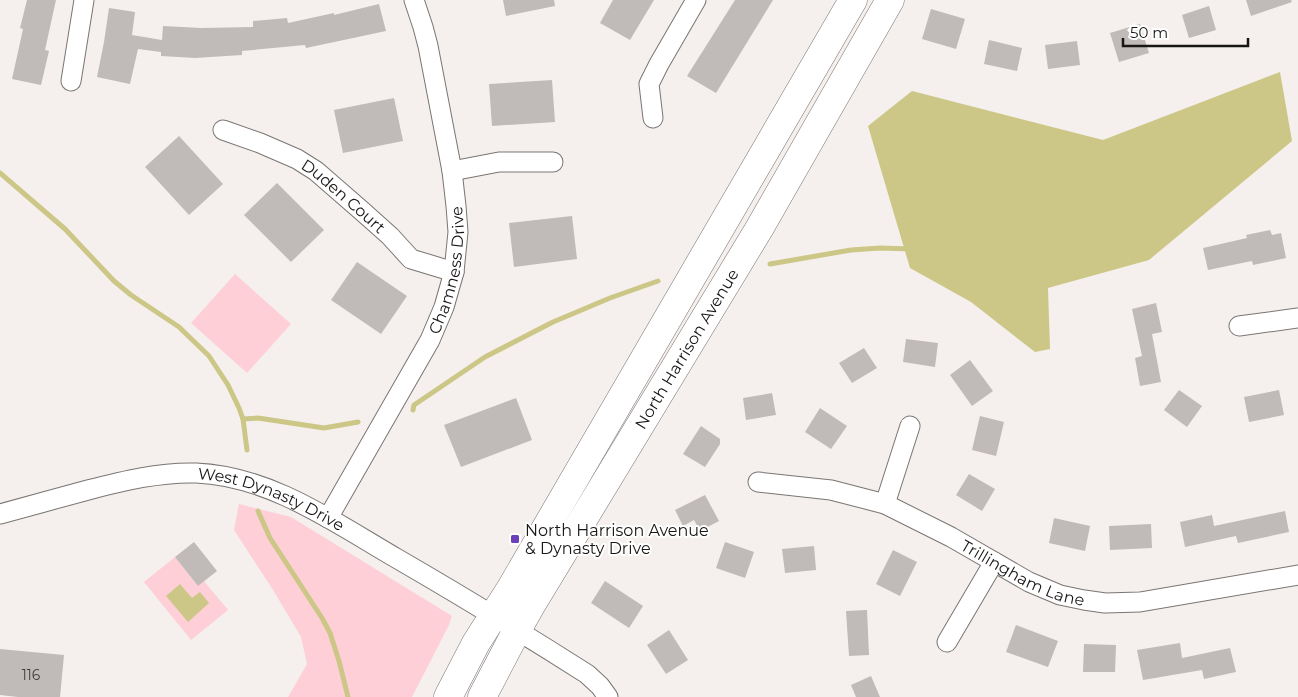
<svg xmlns="http://www.w3.org/2000/svg" width="1298" height="697" font-family="Montserrat,sans-serif">
<style>
.green{fill:#fecfd7}
.water{fill:#ccc786}
.lines{fill:none;stroke-linecap:round;stroke-linejoin:round}
.stream{stroke:#ccc786;stroke-width:5}
.building{fill:#c0bab9}
.minor-casing{stroke:#7a7572;stroke-width:21}
.primary-casing{stroke:#7a7572;stroke-width:29}
.minor{stroke:#fff;stroke-width:19}
.primary{stroke:#fff;stroke-width:28}
.poi-dot{fill:#6b40b8;stroke:#fefffe;stroke-width:2}
.labels{text-anchor:middle;dominant-baseline:central;stroke-width:4;stroke-linejoin:round;paint-order:stroke}
.number-label{font-size:14px;fill:#423f3e}
.street-label{font-size:16px;fill:#181615;stroke:#fefffe}
.poi-label{font-size:16px;fill:#181615;stroke:#fefffe;text-anchor:start}
</style>
<rect width="100%" height="100%" fill="#f5f0ed"/>
<g class="green">
<path d="M 235,274 L 291,324 L 247,373 L 191,323 Z"/>
<path d="M 239,504 L 291,517 L 452,616 L 449,625 L 412,697 L 288,697 L 307,664 L 301,637 L 273,590 L 234,530 Z"/>
<path d="M 175,557 L 198,586 L 204,581 L 228,610 L 191,640 L 144,582 Z"/>
</g>
<g class="water">
<path d="M 1280,72 L 1292,141 L 1149,260 L 1048,288 L 1050,349 L 1035,352 L 971,302 L 910,268 L 868,126 L 912,91 L 1103,140 Z"/>
<path d="M 180,584 L 192,598 L 200,592 L 209,603 L 188,622 L 166,596 Z"/>
</g>
<g class="lines">
<g class="stream">
<path d="M 0,173 L 65,229 L 114,281 L 131,295 L 179,327 L 209,356 L 228,385 L 239,408 L 243,419 L 247,450"/>
<path d="M 770,264 L 851,250 L 880,248 L 911,249"/>
<path d="M 413,410 L 414,405 L 485,357 L 553,322 L 610,298 L 658,281"/>
<path d="M 243,419 L 258,418 L 324,428 L 358,422"/>
<path d="M 258,511 L 270,538 L 322,618 L 330,633 L 339,661 L 348,697"/>
</g>
</g>
<g class="building">
<path d="M 27,0 L 56,0 L 45,50 L 49,51 L 41,85 L 12,79 L 23,29 L 20,28 Z"/>
<path d="M 503,0 L 554,0 L 555,6 L 506,16 Z"/>
<path d="M 613,0 L 654,0 L 630,40 L 600,23 Z"/>
<path d="M 735,0 L 773,0 L 716,93 L 687,76 Z"/>
<path d="M 1246,0 L 1291,0 L 1292,2 L 1251,16 Z"/>
<path d="M 379,4 L 386,31 L 306,48 L 305,45 L 242,51 L 242,55 L 195,58 L 161,56 L 161,52 L 138,49 L 130,84 L 97,77 L 104,42 L 109,8 L 135,12 L 132,35 L 162,40 L 163,26 L 201,28 L 253,27 L 253,21 L 287,18 L 288,23 L 334,13 L 334,15 Z"/>
<path d="M 1209,6 L 1216,30 L 1189,38 L 1182,15 Z"/>
<path d="M 931,9 L 965,19 L 956,49 L 922,39 Z"/>
<path d="M 1140,24 L 1149,53 L 1119,62 L 1110,33 Z"/>
<path d="M 989,40 L 1022,48 L 1017,71 L 984,64 Z"/>
<path d="M 1077,41 L 1080,65 L 1048,69 L 1045,45 Z"/>
<path d="M 552,80 L 555,122 L 492,126 L 489,84 Z"/>
<path d="M 394,98 L 403,141 L 343,153 L 334,110 Z"/>
<path d="M 179,136 L 223,184 L 189,215 L 145,167 Z"/>
<path d="M 277,183 L 324,230 L 291,262 L 244,215 Z"/>
<path d="M 572,216 L 577,259 L 514,267 L 509,223 Z"/>
<path d="M 1270,230 L 1272,235 L 1281,233 L 1286,258 L 1253,265 L 1252,261 L 1208,270 L 1203,248 L 1247,238 L 1246,235 Z"/>
<path d="M 357,262 L 407,296 L 381,334 L 331,300 Z"/>
<path d="M 1156,303 L 1162,332 L 1152,334 L 1161,382 L 1140,386 L 1135,358 L 1142,356 L 1132,309 Z"/>
<path d="M 906,339 L 938,343 L 935,367 L 903,362 Z"/>
<path d="M 864,348 L 877,368 L 852,383 L 839,363 Z"/>
<path d="M 970,360 L 993,391 L 972,406 L 950,375 Z"/>
<path d="M 1179,390 L 1202,406 L 1187,427 L 1164,410 Z"/>
<path d="M 1279,390 L 1284,415 L 1249,422 L 1244,397 Z"/>
<path d="M 772,393 L 776,415 L 746,420 L 743,398 Z"/>
<path d="M 516,398 L 532,440 L 461,467 L 444,425 Z"/>
<path d="M 820,408 L 847,426 L 831,449 L 805,432 Z"/>
<path d="M 980,416 L 1004,422 L 996,456 L 972,450 Z"/>
<path d="M 701,426 L 720,439 L 720,444 L 705,467 L 683,454 Z"/>
<path d="M 969,474 L 995,489 L 982,511 L 956,495 Z"/>
<path d="M 705,495 L 719,521 L 700,531 L 694,520 L 683,526 L 675,510 Z"/>
<path d="M 1285,511 L 1289,532 L 1238,543 L 1236,536 L 1185,547 L 1180,522 L 1212,515 L 1214,526 Z"/>
<path d="M 1054,518 L 1090,526 L 1085,551 L 1049,543 Z"/>
<path d="M 1151,524 L 1152,548 L 1110,550 L 1109,526 Z"/>
<path d="M 194,542 L 217,571 L 198,586 L 175,557 Z"/>
<path d="M 725,542 L 754,552 L 745,578 L 716,568 Z"/>
<path d="M 814,546 L 816,570 L 785,573 L 782,549 Z"/>
<path d="M 893,550 L 917,562 L 900,596 L 876,584 Z"/>
<path d="M 605,581 L 643,606 L 629,628 L 591,603 Z"/>
<path d="M 867,610 L 869,655 L 849,656 L 846,611 Z"/>
<path d="M 1016,625 L 1058,641 L 1048,667 L 1006,652 Z"/>
<path d="M 669,630 L 688,660 L 666,674 L 647,645 Z"/>
<path d="M 1180,643 L 1182,658 L 1230,648 L 1236,672 L 1204,679 L 1202,670 L 1143,680 L 1137,650 Z"/>
<path d="M 1084,644 L 1116,645 L 1115,672 L 1083,672 Z"/>
<path d="M 0,649 L 64,655 L 60,697 L 18,697 L 0,695 Z"/>
<path d="M 871,676 L 880,697 L 856,697 L 851,685 Z"/>
</g>
<g class="lines">
<g class="minor-casing">
<g id="minor">
<path d="M 71,81 L 84,0"/>
<path d="M 653,118 L 649,84 L 659,64 L 696,0"/>
<path id="s1" d="M 223,130 L 260,143 L 297,159 L 316,171 L 362,211 L 390,236 L 411,259 L 454,272"/>
<path d="M 452,171 L 499,162 L 553,162"/>
<path d="M 1239,326 L 1298,318"/>
<path id="s2" d="M 758,482 L 831,490 L 885,504 L 951,537 L 1029,582 L 1060,595 L 1084,600 L 1105,603 L 1140,602 L 1298,575"/>
<path d="M 885,504 L 910,426"/>
<path id="s3" d="M 0,514 C 29,506 59,498 88,490 C 123,481 159,472 196,473 C 270,476 334,522 396,558 C 460,595 524,634 587,674 L 600,686 L 608,697"/>
<path id="s4" d="M 328,518 L 430,340 L 444,307 L 454,272 L 458,232 L 456,206 L 452,171 L 428,46 L 423,27 L 414,0"/>
<path d="M 947,642 L 994,562"/>
</g>
</g>
<g class="primary-casing">
<g id="primary">
<path d="M 448,697 L 476,643 L 511,588 L 853,0"/>
<path id="s5" d="M 482,697 L 517,630 L 530,607 L 759,229 L 890,0"/>
</g>
</g>
<use href="#minor" class="minor"/>
<use href="#primary" class="primary"/>
</g>
<rect class="poi-dot" x="510" y="534" width="10" height="10" rx="2.5"/>
<g class="labels">
<g class="number-label">
<text x="31" y="675">116</text>
</g>
<g class="street-label">
<text stroke="none"><textPath href="#s1" startOffset="139">Duden Court</textPath></text>
<text stroke="none"><textPath href="#s4" startOffset="278">Chamness Drive</textPath></text>
<text stroke="none"><textPath href="#s5" startOffset="404">North Harrison Avenue</textPath></text>
<text stroke="none"><textPath href="#s3" startOffset="281">West Dynasty Drive</textPath></text>
<text stroke="none"><textPath href="#s2" startOffset="284">Trillingham Lane</textPath></text>
</g>
<g class="poi-label">
<text x="525" y="530">North Harrison Avenue<tspan x="525" dy="18">&amp; Dynasty Drive</tspan></text>
</g>
</g>
<path d="M1123 38v8h125v-8" fill="none" stroke="#181615" stroke-width="2.5"/>
<text x="1130" y="38" font-size="15" fill="#181615" stroke="#fefffe" stroke-width="4" paint-order="stroke">50 m</text>
</svg>
